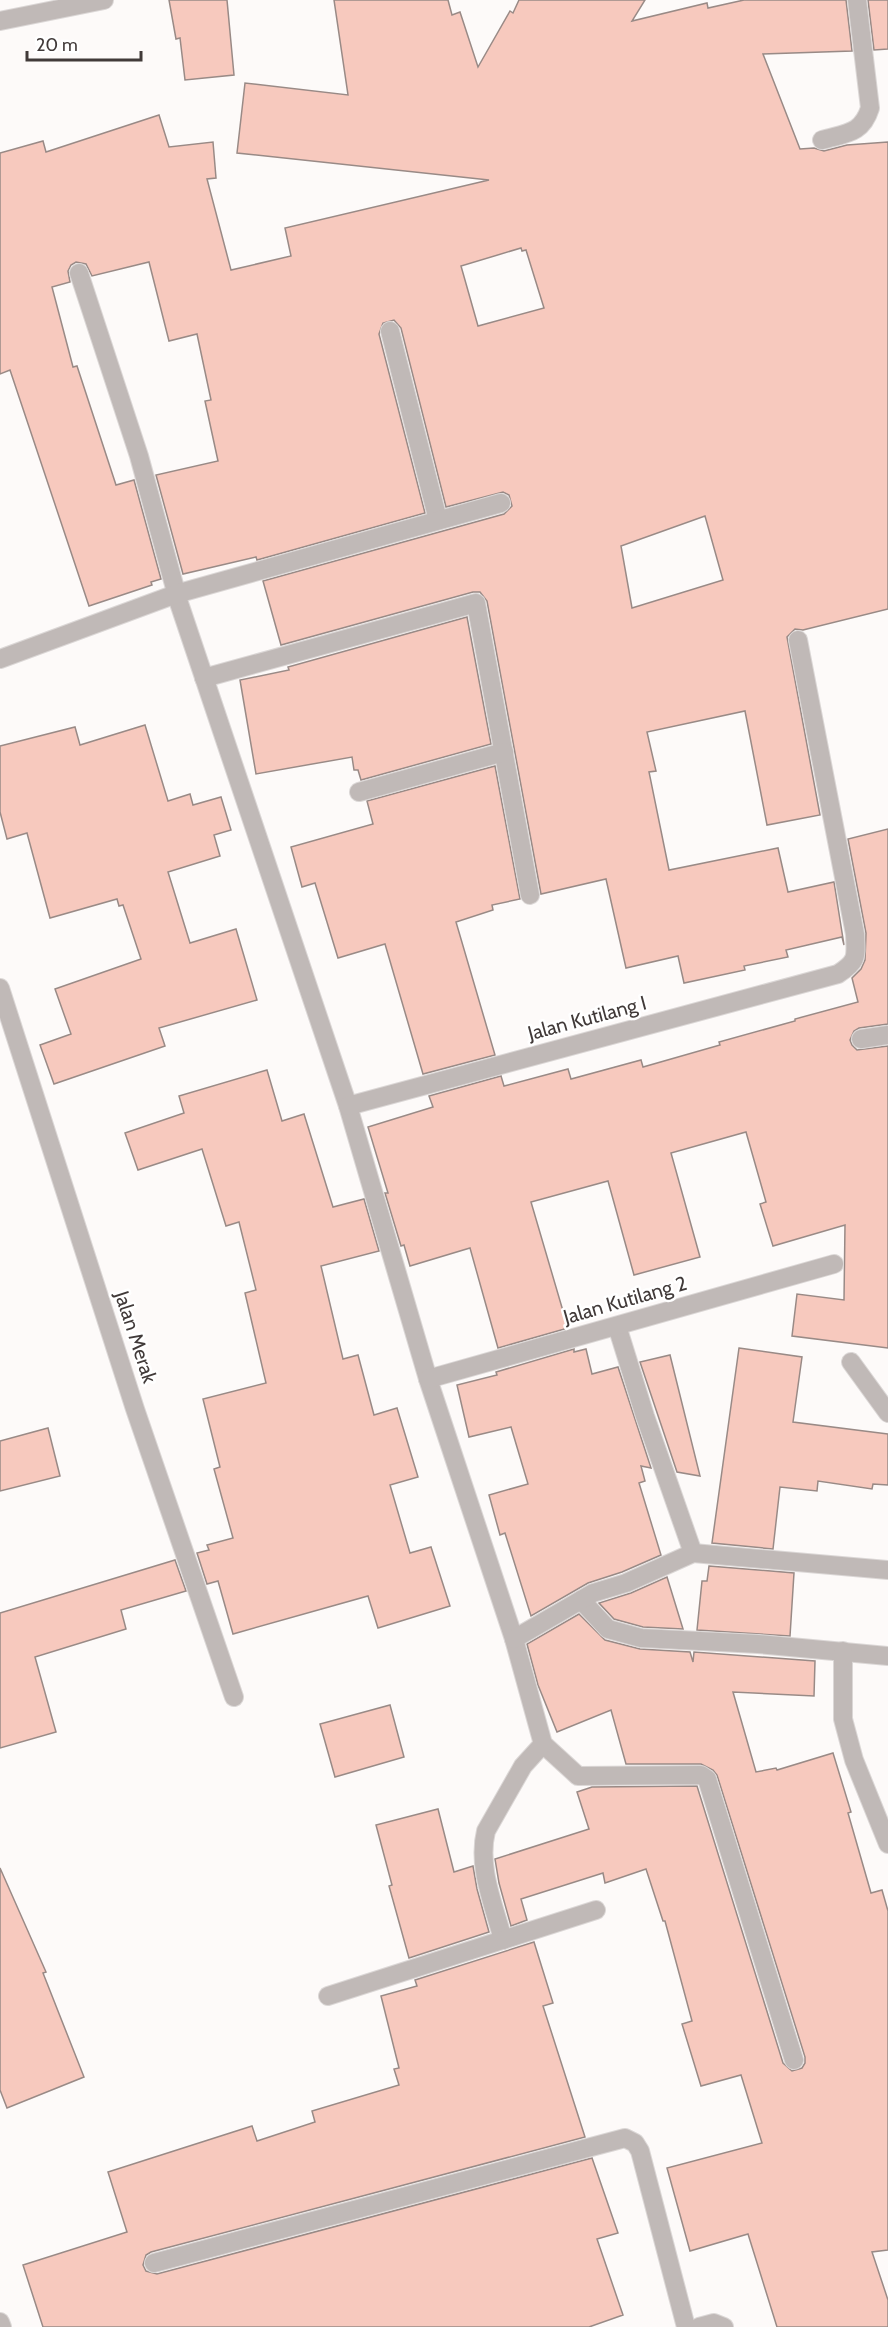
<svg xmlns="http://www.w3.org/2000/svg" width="888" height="2327" font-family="Cabin,sans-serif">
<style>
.building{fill:#f7c9be;stroke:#998a86;stroke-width:1.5;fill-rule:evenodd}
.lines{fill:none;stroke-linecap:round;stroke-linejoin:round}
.minor-casing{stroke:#dbd7d6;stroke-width:20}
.minor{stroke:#c0b9b7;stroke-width:18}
.labels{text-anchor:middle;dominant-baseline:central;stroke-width:5;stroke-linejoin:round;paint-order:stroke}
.street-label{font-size:20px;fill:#413a39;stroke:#fff}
</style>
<rect width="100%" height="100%" fill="#fdfaf9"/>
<g class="building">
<path d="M 169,0 L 227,0 L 234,75 L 185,80 L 180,38 L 176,39 Z"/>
<path d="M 334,0 L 448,0 L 452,15 L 460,12 L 478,67 L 510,11 L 513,13 L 519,0 L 645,0 L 632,21 L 707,3 L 708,8 L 744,0 L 846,0 L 852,51 L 763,54 L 800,149 L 814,148 L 824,151 L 847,145 L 888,142 L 888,609 L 803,630 L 795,629 L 787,637 L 820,815 L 767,825 L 745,711 L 647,732 L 656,771 L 649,772 L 669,870 L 778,848 L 788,892 L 834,882 L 844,945 L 842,937 L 786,950 L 788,957 L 744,966 L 745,970 L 684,983 L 678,956 L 626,968 L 606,879 L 541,894 L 487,601 L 480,592 L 473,592 L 281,645 L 263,581 L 504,514 L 512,506 L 509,495 L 503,492 L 446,507 L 401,328 L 394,320 L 383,323 L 379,334 L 425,513 L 257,560 L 256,557 L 183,574 L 156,475 L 218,461 L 205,401 L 211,400 L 197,334 L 169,341 L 149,262 L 92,276 L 86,264 L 76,262 L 71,265 L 68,271 L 70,282 L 52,287 L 73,367 L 77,366 L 116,485 L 134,480 L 161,579 L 151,582 L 152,585 L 89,606 L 10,370 L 0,374 L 0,153 L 43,141 L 46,152 L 159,115 L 169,147 L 213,142 L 216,178 L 207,179 L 231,270 L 291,256 L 285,228 L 489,180 L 237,153 L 245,83 L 348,95 ZM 521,248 L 522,251 L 526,250 L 544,308 L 478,326 L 461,266 ZM 705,516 L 723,580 L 632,608 L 621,546 Z"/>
<path d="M 868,0 L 888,0 L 888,49 L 874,50 Z"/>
<path d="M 467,617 L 491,744 L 361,780 L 358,770 L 354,770 L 352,757 L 256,774 L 240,680 L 289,670 L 288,667 Z"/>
<path d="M 145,725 L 168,801 L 190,794 L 193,805 L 221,797 L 231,830 L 214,835 L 220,856 L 168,872 L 190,943 L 236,929 L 257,1000 L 159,1028 L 165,1046 L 54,1084 L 40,1045 L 71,1034 L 55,989 L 141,959 L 123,905 L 119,906 L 117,899 L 50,918 L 27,833 L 7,839 L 0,812 L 0,746 L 75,727 L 80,745 Z"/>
<path d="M 495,766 L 520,899 L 492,905 L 493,910 L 456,922 L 495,1055 L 423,1074 L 385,944 L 338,958 L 315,883 L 302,887 L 291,847 L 373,824 L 367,801 Z"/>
<path d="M 888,829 L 888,1024 L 859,1028 L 854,1031 L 850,1040 L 852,1045 L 857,1050 L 888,1046 L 888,1348 L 792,1336 L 797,1294 L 844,1300 L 845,1225 L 773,1246 L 760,1204 L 766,1202 L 746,1132 L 671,1153 L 700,1257 L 634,1275 L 608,1181 L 531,1202 L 568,1328 L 498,1348 L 470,1248 L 410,1266 L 404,1245 L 401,1246 L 385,1193 L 388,1193 L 368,1127 L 433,1107 L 429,1096 L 501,1076 L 504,1086 L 568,1069 L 571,1079 L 641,1060 L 643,1067 L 720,1045 L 719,1042 L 795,1021 L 795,1019 L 858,1002 L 852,978 L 861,969 L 865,960 L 866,933 L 848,839 Z"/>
<path d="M 267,1070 L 282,1121 L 304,1114 L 333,1207 L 364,1199 L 379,1251 L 321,1266 L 343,1359 L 358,1355 L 374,1415 L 397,1408 L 418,1477 L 390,1485 L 410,1553 L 431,1547 L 450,1606 L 378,1628 L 368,1596 L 233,1634 L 218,1581 L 207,1584 L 197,1553 L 209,1550 L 207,1545 L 233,1538 L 214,1469 L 220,1467 L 203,1399 L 266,1383 L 245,1293 L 256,1290 L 239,1222 L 226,1226 L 202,1149 L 138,1170 L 125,1133 L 184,1113 L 179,1096 Z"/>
<path d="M 739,1348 L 802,1357 L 793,1422 L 888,1434 L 888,1485 L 873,1484 L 872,1489 L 818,1481 L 817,1491 L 780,1487 L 773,1549 L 712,1543 Z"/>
<path d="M 574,1349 L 574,1352 L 586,1349 L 592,1374 L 618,1367 L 651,1468 L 641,1466 L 645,1481 L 639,1483 L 661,1555 L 622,1572 L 588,1583 L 531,1616 L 505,1533 L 500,1535 L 489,1495 L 528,1484 L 511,1427 L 469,1437 L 457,1385 L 497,1375 L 496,1372 Z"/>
<path d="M 670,1355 L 700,1476 L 677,1472 L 640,1362 Z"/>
<path d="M 48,1428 L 60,1476 L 0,1491 L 0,1441 Z"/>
<path d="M 175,1560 L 186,1591 L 121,1610 L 126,1629 L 35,1657 L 56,1732 L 0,1748 L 0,1613 Z"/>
<path d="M 709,1566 L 794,1573 L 790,1636 L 697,1630 L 702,1581 L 707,1581 Z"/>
<path d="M 667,1577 L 683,1629 L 643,1627 L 614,1619 L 599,1603 L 631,1593 Z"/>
<path d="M 579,1614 L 605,1640 L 640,1649 L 690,1652 L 693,1662 L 694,1652 L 815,1661 L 814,1696 L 733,1692 L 756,1772 L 776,1768 L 777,1770 L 833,1753 L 851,1812 L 848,1813 L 871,1893 L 882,1890 L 888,1911 L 888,2250 L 872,2252 L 888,2300 L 888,2327 L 777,2327 L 748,2234 L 690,2251 L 667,2168 L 762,2143 L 741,2075 L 701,2086 L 682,2024 L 692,2021 L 665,1921 L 663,1921 L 646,1869 L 605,1883 L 603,1873 L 521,1899 L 527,1920 L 511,1926 L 499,1883 L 495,1859 L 589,1829 L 577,1792 L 592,1787 L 697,1786 L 783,2063 L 792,2071 L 802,2068 L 805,2063 L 805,2057 L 717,1775 L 713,1770 L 701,1764 L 626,1764 L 611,1710 L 557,1732 L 538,1685 L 527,1644 Z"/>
<path d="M 390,1705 L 404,1757 L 335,1777 L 320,1724 Z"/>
<path d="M 438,1809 L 454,1872 L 473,1866 L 477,1889 L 489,1932 L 409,1958 L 389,1886 L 392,1885 L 376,1825 Z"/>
<path d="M 0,1868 L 46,1972 L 43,1973 L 84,2077 L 7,2108 L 0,2090 Z"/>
<path d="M 534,1942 L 553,2003 L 543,2006 L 585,2137 L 151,2252 L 146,2255 L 143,2265 L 146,2271 L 157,2274 L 592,2158 L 618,2233 L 597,2239 L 623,2315 L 589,2327 L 43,2327 L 23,2265 L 127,2232 L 108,2172 L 252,2126 L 257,2141 L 315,2122 L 312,2111 L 399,2085 L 394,2069 L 399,2068 L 381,1996 L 417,1986 L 415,1980 Z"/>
</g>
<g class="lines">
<g class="minor-casing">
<g id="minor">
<path d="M 0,21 L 104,0"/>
<path d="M 822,140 C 846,133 862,134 870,108 L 857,0"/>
<path d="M 79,273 L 139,456 L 179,603 L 348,1106 L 428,1379 L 514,1639 L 543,1744 L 578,1776 L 701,1775 L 707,1779 L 794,2060"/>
<path d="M 390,331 L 438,520"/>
<path d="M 0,659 L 176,594 L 501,503"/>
<path d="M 204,678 L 476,603 L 530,895"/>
<path d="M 359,792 L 504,752"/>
<path d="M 0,988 L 135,1409 L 234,1697"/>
<path d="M 861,1039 L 888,1035"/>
<path d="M 348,1106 L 838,974 C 858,961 856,957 855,934 L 798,640"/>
<path d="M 617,1326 L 645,1416 L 693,1553"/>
<path d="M 851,1362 L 888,1413"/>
<path d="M 428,1379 L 834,1264"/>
<path d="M 581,1600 L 608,1629 L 641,1638 L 758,1644 L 888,1656"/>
<path d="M 514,1639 L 593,1593 L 626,1583 L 693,1553 L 888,1570"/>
<path d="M 843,1651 L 843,1719 L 854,1760 L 888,1844"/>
<path d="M 503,1940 C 494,1905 477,1867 486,1831 L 523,1766 L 543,1744"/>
<path d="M 328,1996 L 596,1910"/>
<path d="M 154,2263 L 625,2138 L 635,2143 L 640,2151 L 686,2327"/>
<path d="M 0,2322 L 2,2327"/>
<path d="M 699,2327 L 714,2323 L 724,2327"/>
</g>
</g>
<use href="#minor" class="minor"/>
</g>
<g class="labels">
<g class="street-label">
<text transform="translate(587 1018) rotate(-15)">Jalan Kutilang I</text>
<text transform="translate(625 1300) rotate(-16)">Jalan Kutilang 2</text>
<text transform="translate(136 1337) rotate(72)">Jalan Merak</text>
</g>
</g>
<path d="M27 51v9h114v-9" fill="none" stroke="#413a39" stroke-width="3"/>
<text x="36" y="51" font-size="18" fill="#413a39" stroke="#ffffff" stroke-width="4.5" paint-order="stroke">20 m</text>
</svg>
